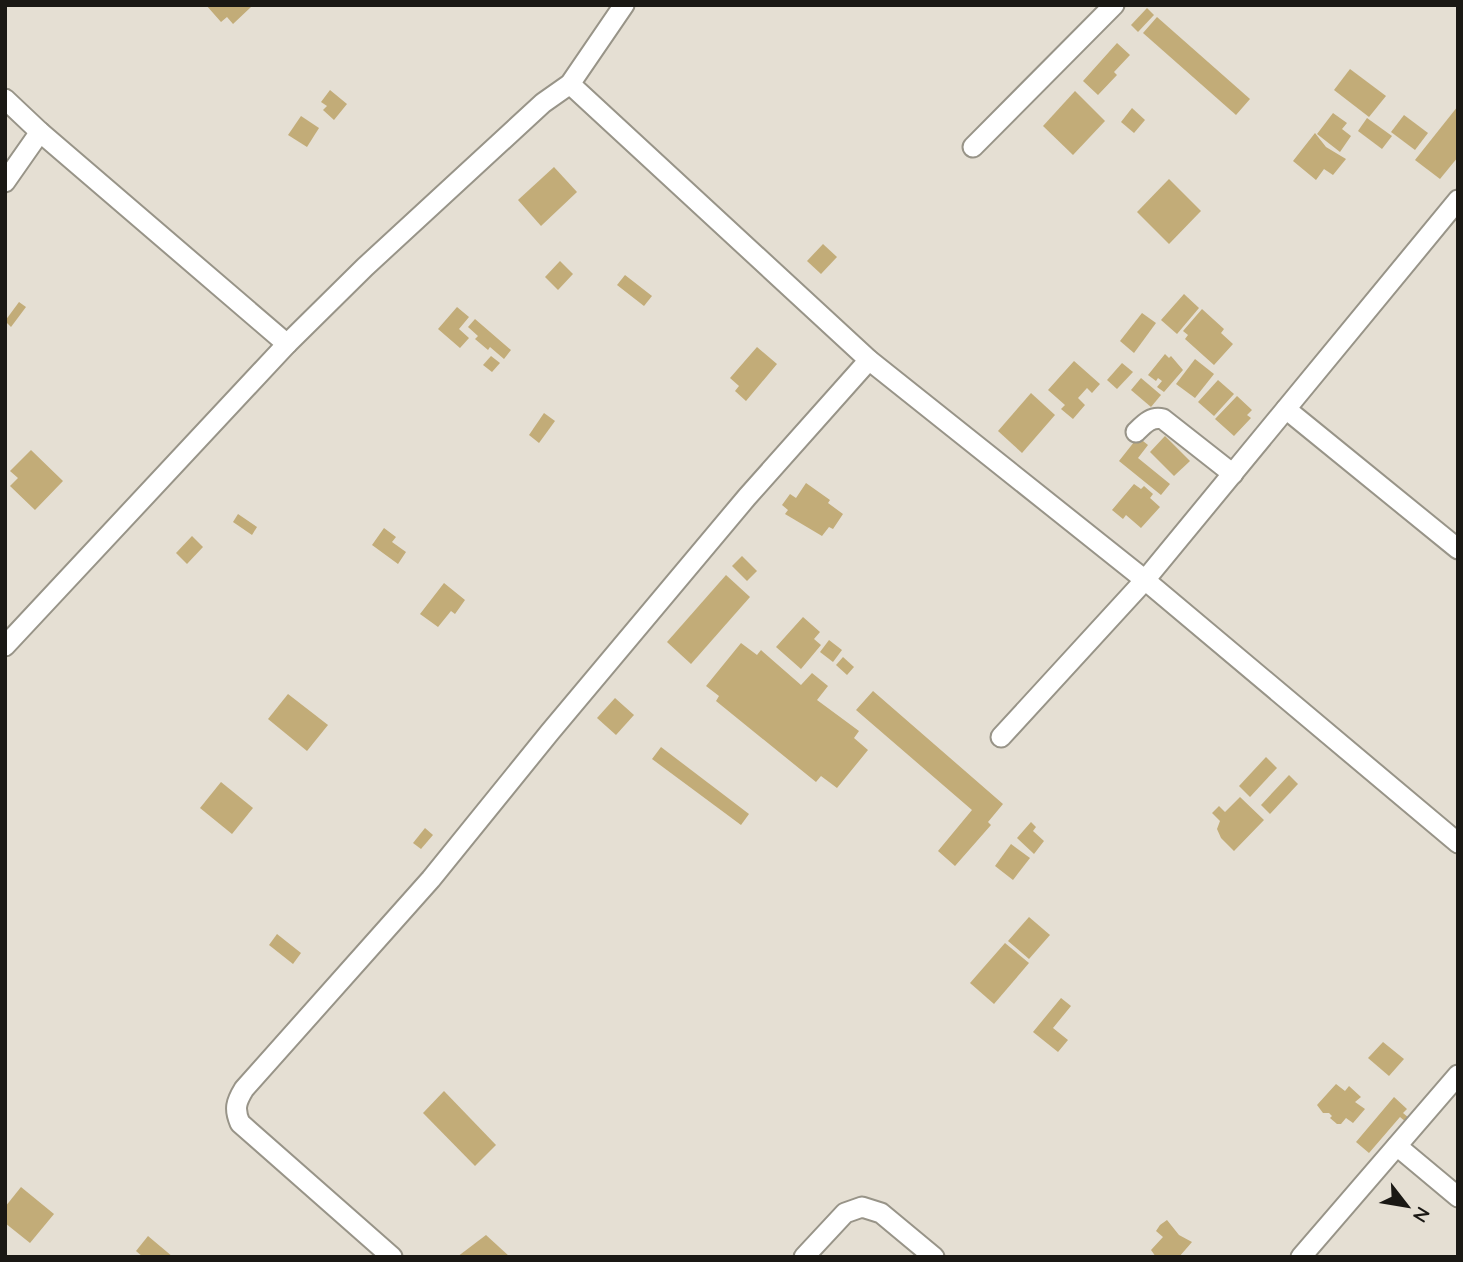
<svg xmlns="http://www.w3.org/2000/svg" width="1463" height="1262" font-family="Quicksand,sans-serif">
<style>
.building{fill:#c2ac78}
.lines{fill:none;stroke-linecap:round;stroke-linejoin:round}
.street-casing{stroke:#989488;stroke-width:23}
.street{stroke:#fff;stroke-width:19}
</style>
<rect width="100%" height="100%" fill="#e5dfd3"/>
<g class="building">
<path d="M 206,5 L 249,5 L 251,7 L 233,24 L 227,17 L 221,22 Z"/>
<path d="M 1147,8 L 1154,15 L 1138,32 L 1131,25 Z"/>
<path d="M 1157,17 L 1250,99 L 1236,115 L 1143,33 Z"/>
<path d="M 1117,43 L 1130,55 L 1114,72 L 1117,75 L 1098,95 L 1083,81 Z"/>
<path d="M 1350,69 L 1386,96 L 1369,117 L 1334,90 Z"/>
<path d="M 330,90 L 347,104 L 334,120 L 323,110 L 327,106 L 321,102 Z"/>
<path d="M 1075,91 L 1105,121 L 1073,155 L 1043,126 Z"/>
<path d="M 1458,106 L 1458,157 L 1440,179 L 1415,160 Z"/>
<path d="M 1132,108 L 1145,120 L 1134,133 L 1121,122 Z"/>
<path d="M 1333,113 L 1347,123 L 1342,129 L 1351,136 L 1340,152 L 1317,134 Z"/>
<path d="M 1404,115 L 1428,133 L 1415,150 L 1391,132 Z"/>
<path d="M 301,116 L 319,128 L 307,147 L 288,135 Z"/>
<path d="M 1367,118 L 1392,136 L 1382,149 L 1358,131 Z"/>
<path d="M 1315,133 L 1326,147 L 1346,159 L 1333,175 L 1324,169 L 1316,180 L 1293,161 Z"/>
<path d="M 554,167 L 577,192 L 541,226 L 518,200 Z"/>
<path d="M 1169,179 L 1201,211 L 1169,244 L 1137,212 Z"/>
<path d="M 823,244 L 837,257 L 821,274 L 807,261 Z"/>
<path d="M 560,261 L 573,274 L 558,290 L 545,277 Z"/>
<path d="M 625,275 L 652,296 L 644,306 L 617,285 Z"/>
<path d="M 1184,294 L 1199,308 L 1177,334 L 1161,320 Z"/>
<path d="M 19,302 L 26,307 L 11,327 L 5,321 Z"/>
<path d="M 457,307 L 469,317 L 459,329 L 469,338 L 460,348 L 438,329 Z"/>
<path d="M 1202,309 L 1224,329 L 1221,333 L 1233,344 L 1214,365 L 1185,339 L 1188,335 L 1183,331 Z"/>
<path d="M 1142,313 L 1156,323 L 1134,353 L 1120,341 Z"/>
<path d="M 475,319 L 511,350 L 504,359 L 490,347 L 488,350 L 475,339 L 478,336 L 468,327 Z"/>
<path d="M 757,347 L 777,364 L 746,401 L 735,391 L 739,386 L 730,378 Z"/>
<path d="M 1165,354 L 1169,358 L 1171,356 L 1183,370 L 1164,392 L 1157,387 L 1162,381 L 1158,378 L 1156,381 L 1148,375 Z"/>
<path d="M 491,356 L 500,363 L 492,372 L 483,365 Z"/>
<path d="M 1195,359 L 1214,374 L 1195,398 L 1176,384 Z"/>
<path d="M 1074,361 L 1100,384 L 1092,393 L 1087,388 L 1078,398 L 1085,405 L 1073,419 L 1061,409 L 1065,405 L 1048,390 Z"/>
<path d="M 1122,363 L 1133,372 L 1117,389 L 1107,380 Z"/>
<path d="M 1141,378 L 1161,395 L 1151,407 L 1131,390 Z"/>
<path d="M 1218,380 L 1234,394 L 1214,416 L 1198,402 Z"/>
<path d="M 1031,393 L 1055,415 L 1022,453 L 998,431 Z"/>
<path d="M 1237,396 L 1252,410 L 1247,415 L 1251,418 L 1234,436 L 1215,419 Z"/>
<path d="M 544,413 L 555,421 L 539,443 L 529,435 Z"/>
<path d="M 1165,436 L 1190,461 L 1174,476 L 1150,452 Z"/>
<path d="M 1138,437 L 1148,445 L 1138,458 L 1170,484 L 1161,495 L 1119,461 Z"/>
<path d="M 31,450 L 63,481 L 35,510 L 10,486 L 18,478 L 10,471 Z"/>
<path d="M 806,483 L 830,500 L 828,503 L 843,514 L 833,529 L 829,527 L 822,536 L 785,514 L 788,510 L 782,505 L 790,494 L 796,498 Z"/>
<path d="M 1134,484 L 1141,489 L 1144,486 L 1153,494 L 1150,498 L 1160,507 L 1141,528 L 1126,515 L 1123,519 L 1112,510 Z"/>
<path d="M 238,514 L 257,527 L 252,535 L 233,522 Z"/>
<path d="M 384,528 L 396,537 L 392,542 L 406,552 L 398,564 L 372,545 Z"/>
<path d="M 192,536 L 203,547 L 187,564 L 176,553 Z"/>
<path d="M 742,556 L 757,571 L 747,581 L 732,566 Z"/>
<path d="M 726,575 L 750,597 L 691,664 L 667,642 Z"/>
<path d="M 444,583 L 465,600 L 455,614 L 451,611 L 438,627 L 420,614 Z"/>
<path d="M 803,617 L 820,632 L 814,639 L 821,645 L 801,669 L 776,647 Z"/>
<path d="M 829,640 L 842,650 L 833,662 L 820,652 Z"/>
<path d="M 741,643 L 757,655 L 761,650 L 801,685 L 812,673 L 828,686 L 817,700 L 859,731 L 854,738 L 868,750 L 837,788 L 821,776 L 816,782 L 716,701 L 719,696 L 706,686 Z"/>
<path d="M 843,657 L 854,667 L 847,675 L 836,665 Z"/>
<path d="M 873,691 L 1003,804 L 988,822 L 991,825 L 955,866 L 938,851 L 972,810 L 856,710 Z"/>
<path d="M 288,694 L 328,725 L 307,751 L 268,719 Z"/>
<path d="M 615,698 L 634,715 L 616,735 L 597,718 Z"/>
<path d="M 661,747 L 749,814 L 741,825 L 652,759 Z"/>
<path d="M 1266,757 L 1277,768 L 1250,797 L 1239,786 Z"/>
<path d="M 1289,775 L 1298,784 L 1270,814 L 1261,805 Z"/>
<path d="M 221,782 L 253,808 L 232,834 L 200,808 Z"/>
<path d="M 1240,797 L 1264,820 L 1234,851 L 1221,838 L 1217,829 L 1220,821 L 1212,813 L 1219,806 L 1225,812 Z"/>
<path d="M 1031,822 L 1036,827 L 1033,831 L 1044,841 L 1034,854 L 1017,838 Z"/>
<path d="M 425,828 L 433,835 L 421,849 L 413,843 Z"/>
<path d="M 1011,844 L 1030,858 L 1013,880 L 995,866 Z"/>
<path d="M 1029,917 L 1050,935 L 1029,959 L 1008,941 Z"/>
<path d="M 277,934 L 301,953 L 293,964 L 269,945 Z"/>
<path d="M 1005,943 L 1029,963 L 994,1004 L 970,983 Z"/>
<path d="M 1061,998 L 1071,1006 L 1053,1028 L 1068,1040 L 1058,1052 L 1033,1032 Z"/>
<path d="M 1383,1042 L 1404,1059 L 1389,1076 L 1368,1058 Z"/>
<path d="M 1336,1084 L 1345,1091 L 1349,1086 L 1361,1097 L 1355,1102 L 1365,1109 L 1353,1123 L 1346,1118 L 1341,1124 L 1337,1124 L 1330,1118 L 1332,1116 L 1329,1113 L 1323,1113 L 1317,1105 Z"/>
<path d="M 444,1091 L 496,1145 L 475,1166 L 423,1113 Z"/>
<path d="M 1394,1097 L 1407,1109 L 1403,1113 L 1409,1118 L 1406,1122 L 1400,1117 L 1369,1153 L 1356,1142 Z"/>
<path d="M 21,1187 L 54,1214 L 30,1243 L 5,1223 L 5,1207 Z"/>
<path d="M 1167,1220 L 1179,1235 L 1192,1242 L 1179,1257 L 1156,1257 L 1151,1250 L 1163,1237 L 1156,1231 L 1160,1225 Z"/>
<path d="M 486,1235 L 510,1257 L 457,1257 Z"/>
<path d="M 148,1236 L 173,1257 L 143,1257 L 136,1251 Z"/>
</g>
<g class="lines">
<g class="street-casing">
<g id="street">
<path d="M 570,84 L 869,360 L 1145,580 L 1458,843"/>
<path d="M 5,99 L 40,132 L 287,344"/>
<path d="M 973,147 L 1114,5"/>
<path d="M 5,182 L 40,132"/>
<path d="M 1286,409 L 1458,549"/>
<path d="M 1136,432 C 1144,424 1151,416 1163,419 L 1233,474"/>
<path d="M 5,646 L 287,344 L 365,267 L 543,103 L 570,84 L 624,5"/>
<path d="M 1001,737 L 1145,580 L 1458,200"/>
<path d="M 1397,1146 L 1458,1197"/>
<path d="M 392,1257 L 240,1123 C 234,1109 236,1102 244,1089 L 431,879 L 550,732 L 747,497 L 869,360"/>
<path d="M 804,1257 L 845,1213 L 862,1207 L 881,1213 L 934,1257"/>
<path d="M 1301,1257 L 1458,1075"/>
</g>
</g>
<use href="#street" class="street"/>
</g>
<rect width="1463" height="1262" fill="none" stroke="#1a1814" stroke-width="14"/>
<g transform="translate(1407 1206) rotate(121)" stroke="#e5dfd3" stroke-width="5" paint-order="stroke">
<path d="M0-5L12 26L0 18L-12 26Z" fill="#1a1814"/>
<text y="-10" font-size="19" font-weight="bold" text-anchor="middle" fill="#1a1814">N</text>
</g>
</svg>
